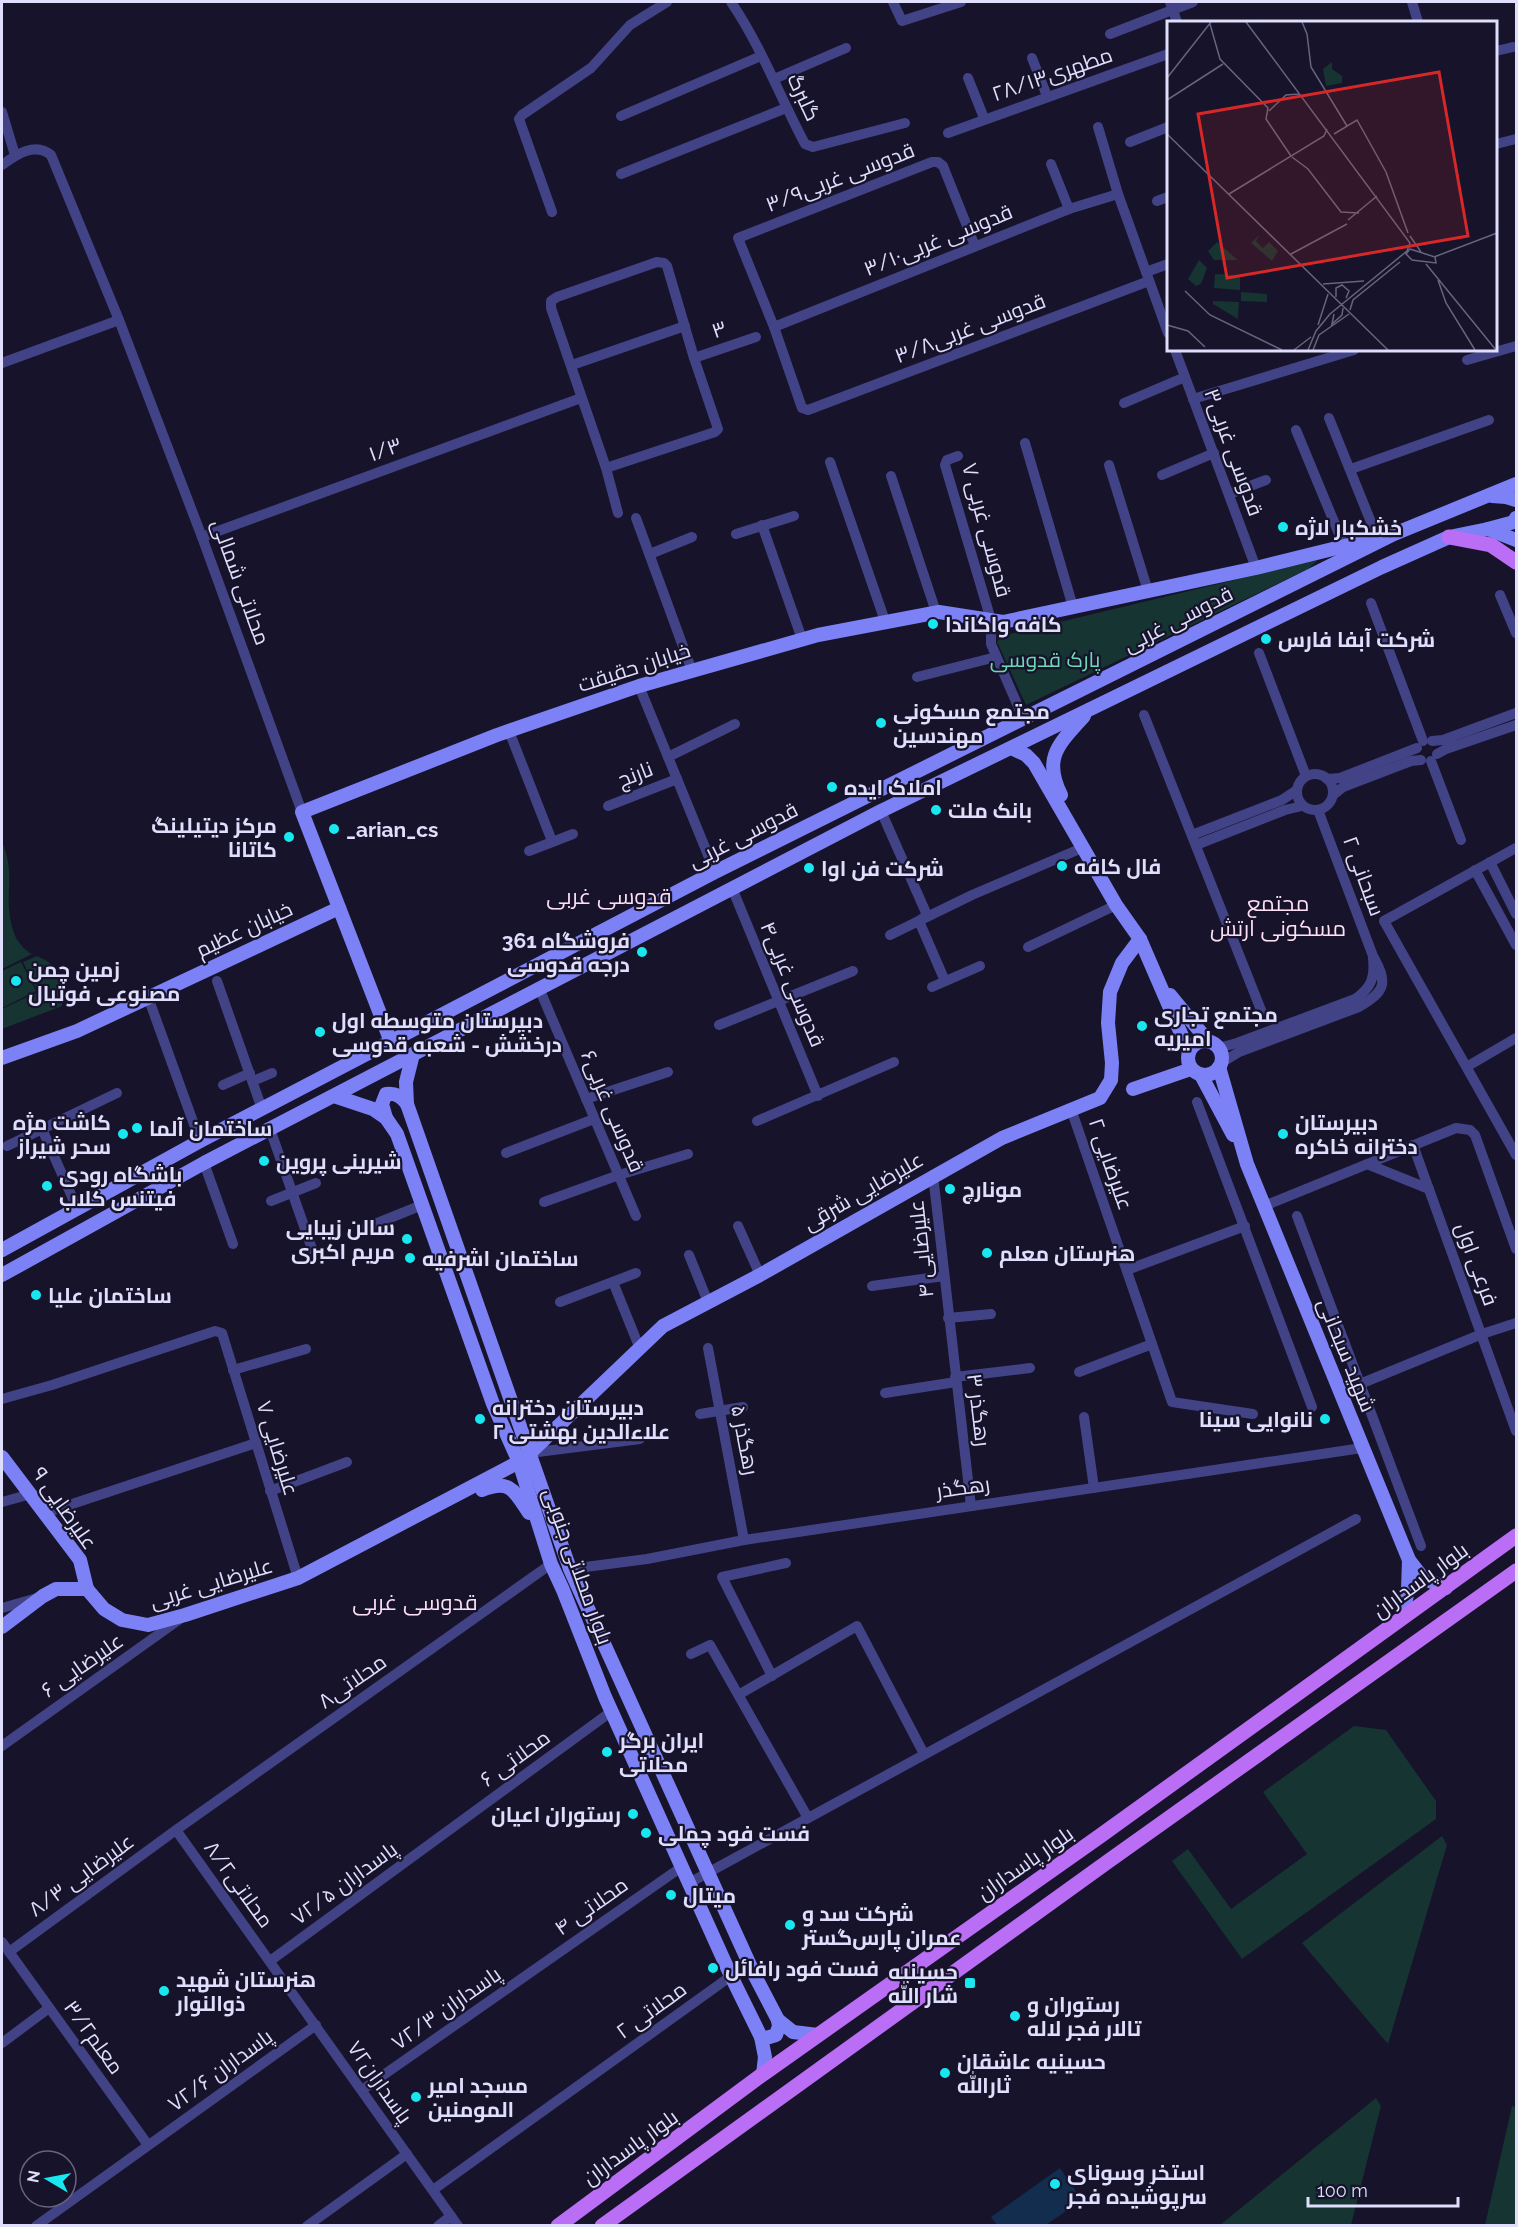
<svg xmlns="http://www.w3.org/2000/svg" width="1518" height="2227" font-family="Raleway,Cairo,sans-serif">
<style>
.green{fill:#163431}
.water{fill:#132d4e}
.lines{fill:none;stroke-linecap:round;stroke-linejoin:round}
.street{stroke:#424386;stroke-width:10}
.secondary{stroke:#7c81f6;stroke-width:14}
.primary{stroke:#ba6df5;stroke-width:15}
.poi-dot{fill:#18e7ef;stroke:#16132a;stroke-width:2}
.labels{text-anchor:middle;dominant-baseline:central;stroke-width:4.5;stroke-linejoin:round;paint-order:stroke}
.street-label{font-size:21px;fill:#e0defd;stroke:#16132a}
.poi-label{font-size:21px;font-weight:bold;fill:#e0defd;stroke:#16132a;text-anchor:start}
.park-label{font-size:21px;fill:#6ed9b8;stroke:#16132a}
.neighbourhood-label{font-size:22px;fill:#fde0f4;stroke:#16132a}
.inset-road{fill:none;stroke:#67647e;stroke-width:1.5}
.view{fill:#d62828;fill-opacity:0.15;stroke:#d62828;stroke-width:3}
.inset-edge{fill:none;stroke:#e0defd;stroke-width:3}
</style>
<rect width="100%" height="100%" fill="#16132a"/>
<g class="green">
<path d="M 1318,560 L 1308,569 L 1026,705 L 997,642 L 1001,636 Z"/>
<path d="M 2,842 C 18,878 0,899 16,938 C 21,945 24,950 32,954 L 2,969 Z"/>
<path d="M 37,956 C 64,968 64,980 62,1006 L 2,1029 L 2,1009 L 38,992 L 23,962 Z"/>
<path d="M 21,962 L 36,991 L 2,1008 L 2,971 Z"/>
<path d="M 1354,1726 L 1386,1730 L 1436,1801 L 1436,1819 L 1242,1959 L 1172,1861 L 1188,1849 L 1231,1909 L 1307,1854 L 1263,1792 Z"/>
<path d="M 1442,1836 L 1447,1845 L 1388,2044 L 1302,1943 Z"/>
<path d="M 1376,2098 L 1381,2106 L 1351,2225 L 1220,2225 Z"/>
<path d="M 1512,2106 L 1516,2107 L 1516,2225 L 1485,2225 Z"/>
</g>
<path class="water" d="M 1060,2168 L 1082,2200 L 1046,2225 L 997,2225 L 991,2217 Z"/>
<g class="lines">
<g class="street">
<path d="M 731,2 C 761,46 780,97 805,144 L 813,147 L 905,123"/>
<path d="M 893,2 L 902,21 L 961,2"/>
<path d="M 1170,2 L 1177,22"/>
<path d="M 1412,2 L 1418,22"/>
<path d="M 1110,34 L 1193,2"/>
<path d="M 1496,51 L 1513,47"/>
<path d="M 1032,58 L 1047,96"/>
<path d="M 968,78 L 984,118"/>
<path d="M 774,79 L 846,48"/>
<path d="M 2,112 L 15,155"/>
<path d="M 621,116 L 761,56"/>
<path d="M 1098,127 L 1118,194 L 1168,333"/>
<path d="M 948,133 L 1168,54"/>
<path d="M 1130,142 L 1168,127"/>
<path d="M 1496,144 L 1516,139"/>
<path d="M 1051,164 L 1069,209"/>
<path d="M 2,165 C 17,154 35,142 51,155 L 119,320 L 202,537 L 302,812"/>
<path d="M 621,174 L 786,108"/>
<path d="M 1157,201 L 1168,197"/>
<path d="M 552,212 L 519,119 L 522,115 L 591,68 L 630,25 L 667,2"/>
<path d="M 975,246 L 943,166 L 938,162 L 932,162 L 738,238 L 774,327 L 802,408 L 808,410 L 1149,281"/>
<path d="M 1146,272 L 1168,264"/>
<path d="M 774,327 L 1069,209 L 1118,194"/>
<path d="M 1175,350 L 1256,568"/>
<path d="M 694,358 L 756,337"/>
<path d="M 1467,360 L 1516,346"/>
<path d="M 2,363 L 119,320"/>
<path d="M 572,365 L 685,326"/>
<path d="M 1193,399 L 1354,350"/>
<path d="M 1124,403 L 1185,377"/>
<path d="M 1329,418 L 1377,537"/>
<path d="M 1296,430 L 1344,546"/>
<path d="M 1025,443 L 1073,607"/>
<path d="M 958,456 L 947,460 L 945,465 L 991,620 L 991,644 L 1024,720"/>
<path d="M 830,462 L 885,621"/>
<path d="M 1109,465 L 1148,591"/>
<path d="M 606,468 L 715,432 L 718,429 L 694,358 L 667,266 L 664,263 L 657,262 L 557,297 L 551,301 L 551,308 L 606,468 L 618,513"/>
<path d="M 1351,469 L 1489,420"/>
<path d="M 1162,475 L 1214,453"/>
<path d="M 891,476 L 936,612"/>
<path d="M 1229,494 L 1266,480"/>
<path d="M 636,518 L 692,671"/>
<path d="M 762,525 L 802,639"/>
<path d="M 736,534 L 794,516"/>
<path d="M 202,537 L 581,398"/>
<path d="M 650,554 L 692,537"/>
<path d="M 1500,595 L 1516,633"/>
<path d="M 1371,603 L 1423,741"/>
<path d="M 1259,653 L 1306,776"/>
<path d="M 917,677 L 996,657"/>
<path d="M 639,686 L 715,872"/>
<path d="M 1144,715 L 1263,1015"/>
<path d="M 509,731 L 552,841"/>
<path d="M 1432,741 L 1443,740 L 1516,713"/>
<path d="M 1437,754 L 1446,749 L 1516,725"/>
<path d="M 668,757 L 735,724"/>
<path d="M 1431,761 L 1461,840"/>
<circle cx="1315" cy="792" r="18"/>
<path d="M 1327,779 L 1340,778 L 1417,748"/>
<path d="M 1333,795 L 1343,787 L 1411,761 L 1421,760"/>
<path d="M 608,806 L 677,779"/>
<path d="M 881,811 L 927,915 L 919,921 L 945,981"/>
<path d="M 1192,835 L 1282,800 L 1297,790"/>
<path d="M 1196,845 L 1285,810 L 1302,806"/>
<path d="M 1516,848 L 1384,921 L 1516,1155"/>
<path d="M 529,851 L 573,834"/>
<path d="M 1490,862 L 1516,914"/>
<path d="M 1475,870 L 1516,945"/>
<path d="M 732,888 L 818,1096"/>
<path d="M 890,935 L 972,895 L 1082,848"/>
<path d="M 1028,947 L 1116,905"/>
<path d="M 217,981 L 262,1109"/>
<path d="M 932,987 L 980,966"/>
<path d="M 539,988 L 636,1216"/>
<path d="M 148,997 L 200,1141"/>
<path d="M 719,1025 L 853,971"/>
<path d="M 1218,1048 L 1237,1043 L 1355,999 C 1371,988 1375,978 1373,959"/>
<path d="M 1221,1063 L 1239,1052 L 1359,1007 C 1386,991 1388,983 1373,956 L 1318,810"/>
<path d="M 1468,1066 L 1516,1038"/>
<path d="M 253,1081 L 272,1073"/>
<path d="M 223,1085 L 250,1073"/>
<path d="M 586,1099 L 668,1072"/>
<path d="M 1197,1102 L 1312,1407"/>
<path d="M 1071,1109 L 1172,1402 L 1253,1414"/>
<path d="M 757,1121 L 894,1062"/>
<path d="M 42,1129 L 77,1208"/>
<path d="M 270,1129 L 312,1249"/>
<path d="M 1413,1145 L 1516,1431"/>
<path d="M 7,1146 L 117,1093"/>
<path d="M 506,1153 L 594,1119"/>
<path d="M 204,1163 L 233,1244"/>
<path d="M 1367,1164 L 1429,1189"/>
<path d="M 933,1175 L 971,1506"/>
<path d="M 271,1201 L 316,1183"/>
<path d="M 544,1202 L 619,1175 L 688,1154"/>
<path d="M 1264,1206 L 1456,1128 L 1470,1130 L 1475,1135 L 1516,1249"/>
<path d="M 1297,1216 L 1421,1546"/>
<path d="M 738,1226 L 760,1275"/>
<path d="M 360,1230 L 422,1205"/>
<path d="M 689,1255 L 708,1302"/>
<path d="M 1127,1270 L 1245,1226"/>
<path d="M 613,1282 L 640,1349"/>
<path d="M 872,1286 L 944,1276"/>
<path d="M 560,1302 L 636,1273"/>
<path d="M 948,1318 L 991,1314"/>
<path d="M 708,1348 L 744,1540"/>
<path d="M 233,1370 L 306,1349"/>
<path d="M 1079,1372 L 1152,1344"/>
<path d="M 955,1377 L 1030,1368"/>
<path d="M 1360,1384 L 1482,1334 L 1516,1323"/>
<path d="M 885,1393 L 956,1382"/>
<path d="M 2,1399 L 52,1385 L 215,1331 L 222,1333 L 298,1578"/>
<path d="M 700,1414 L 743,1407"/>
<path d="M 1084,1417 L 1094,1488"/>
<path d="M 530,1453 L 640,1439"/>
<path d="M 270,1491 L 347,1462"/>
<path d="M 2,1502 L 31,1494"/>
<path d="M 45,1513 L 256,1443"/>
<path d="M 570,1569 L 647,1559 L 744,1540 L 1362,1448"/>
<path d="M 2,1608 L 37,1598"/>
<path d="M 691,1654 L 710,1645 L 808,1818"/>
<path d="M 772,1676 L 722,1577 L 786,1563"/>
<path d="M 740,1694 L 857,1626 L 924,1754"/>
<path d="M 2,1746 L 180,1619"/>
<path d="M 176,1830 L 458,2226"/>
<path d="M 691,1882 L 1356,1519"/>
<path d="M 2,1942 L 148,2145"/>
<path d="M 9,1952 L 176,1830 L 551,1564"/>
<path d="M 270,1961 L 612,1711"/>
<path d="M 2,2043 L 49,2008"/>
<path d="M 362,2090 L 683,1866"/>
<path d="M 433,2190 L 731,1976"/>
<path d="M 36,2226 L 316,2025"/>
<path d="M 307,2226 L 407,2154"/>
<path d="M 438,2226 L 451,2216"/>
</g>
<g class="secondary">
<path d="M 1492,496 L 1506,497 L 1516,500"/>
<path d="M 1488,529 L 1514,522 L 1516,518"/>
<path d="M 1011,748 L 1026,755 L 1034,763 L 1116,905 L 1140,939 L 1189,1052"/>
<path d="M 1061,795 C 1042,757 1060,743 1084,716"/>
<path d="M 1170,995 L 1208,1041"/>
<circle cx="1205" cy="1058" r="17"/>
<path d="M 391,1042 L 302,812 L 497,735 L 639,686 L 818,635 L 939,612 L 1003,622 L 1256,568 L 1369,540"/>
<path d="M 413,1054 L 406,1082 L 407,1104 L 570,1569 L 754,1974 L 778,2020 L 793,2032 L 818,2035"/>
<path d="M 2,1058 L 77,1031 L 339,908"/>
<path d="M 1219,1067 L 1247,1164 L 1409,1560 L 1423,1578 L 1446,1588"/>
<path d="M 1201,1075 L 1233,1135"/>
<path d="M 1133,1089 L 1191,1069"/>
<path d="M 334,1096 L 373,1109 L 386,1118 L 397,1134 L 493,1404 L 519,1462 L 551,1564 L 563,1590 L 605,1697 L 731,1976 L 761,2037 L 765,2057 L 763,2074"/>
<path d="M 386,1118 L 382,1104 L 386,1094 C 396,1093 401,1096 407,1104"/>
<path d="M 2,1250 L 200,1141 L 715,872 L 1394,534 L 1516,484"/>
<path d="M 2,1275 L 204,1163 L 881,811 L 1382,567 L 1449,537 L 1488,529 L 1516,540"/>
<path d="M 530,1453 L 663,1326 L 760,1275 L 1002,1138 L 1100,1098 L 1111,1080 L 1112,1063 L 1108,1023 L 1110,992 L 1122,963 L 1140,939"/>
<path d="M 2,1457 L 80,1560 L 87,1589"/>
<path d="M 482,1490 C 510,1479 514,1490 529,1513"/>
<path d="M 1402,1618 L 1408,1590 L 1409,1560"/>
<path d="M 2,1627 L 43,1596 L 56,1589 L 87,1589 L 104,1609 L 122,1620 L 148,1625 L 185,1615 L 298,1578 L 519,1462"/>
<path d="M 761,2037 L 766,2038 L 776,2035 L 779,2026 L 778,2020"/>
</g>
<g class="primary">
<path d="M 1449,537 L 1491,545 L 1516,562"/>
<path d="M 558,2226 L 763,2074 L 1100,1836 L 1516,1536"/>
<path d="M 602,2226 L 1110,1860 L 1516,1571"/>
</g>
</g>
<g class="poi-dot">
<circle cx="1283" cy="527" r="6"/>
<circle cx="933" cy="624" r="6"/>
<circle cx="1266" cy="639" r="6"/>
<circle cx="881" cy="723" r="6"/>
<circle cx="832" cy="787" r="6"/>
<circle cx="936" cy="810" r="6"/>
<circle cx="334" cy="829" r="6"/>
<circle cx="289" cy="837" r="6"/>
<circle cx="1062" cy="866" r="6"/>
<circle cx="809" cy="868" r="6"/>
<circle cx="642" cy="952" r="6"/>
<circle cx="16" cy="981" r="6"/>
<circle cx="1142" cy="1026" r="6"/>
<circle cx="320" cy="1032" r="6"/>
<circle cx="137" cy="1128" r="6"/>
<circle cx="123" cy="1134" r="6"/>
<circle cx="1283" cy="1134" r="6"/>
<circle cx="264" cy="1161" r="6"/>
<circle cx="47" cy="1186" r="6"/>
<circle cx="950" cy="1189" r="6"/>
<circle cx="407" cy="1239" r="6"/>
<circle cx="987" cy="1253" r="6"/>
<circle cx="410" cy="1258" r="6"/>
<circle cx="36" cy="1295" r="6"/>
<circle cx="480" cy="1419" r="6"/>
<circle cx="1325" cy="1419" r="6"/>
<circle cx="607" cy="1752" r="6"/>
<circle cx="633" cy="1814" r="6"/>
<circle cx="646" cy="1833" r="6"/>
<circle cx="671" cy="1895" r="6"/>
<circle cx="790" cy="1925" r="6"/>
<circle cx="713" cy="1968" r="6"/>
<rect x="964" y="1977" width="12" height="12" rx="3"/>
<circle cx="164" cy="1991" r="6"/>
<circle cx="1015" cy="2016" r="6"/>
<circle cx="945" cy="2073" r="6"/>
<circle cx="416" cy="2097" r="6"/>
<circle cx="1055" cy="2184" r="6"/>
</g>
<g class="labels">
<g class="street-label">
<text transform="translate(1052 74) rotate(-19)">مطهری۲۸/۱۳</text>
<text transform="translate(804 97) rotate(65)">گلبرگ</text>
<text transform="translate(840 177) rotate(-21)">قدوسی غربی۳/۹</text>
<text transform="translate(938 240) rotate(-22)">قدوسی غربی۳/۱۰</text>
<text transform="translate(970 328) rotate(-21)">قدوسی غربی۳/۸</text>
<text transform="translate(719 329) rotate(-19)">۳</text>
<text transform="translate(385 449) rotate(-20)">۱/۳</text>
<text transform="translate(1234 452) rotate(70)">قدوسی غربی۳</text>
<text transform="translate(987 530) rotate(75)">۷ قدوسی غربی</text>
<text transform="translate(241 582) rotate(70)">محلاتی شمالی</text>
<text transform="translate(1178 619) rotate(-27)">قدوسی غربی</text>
<text transform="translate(634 667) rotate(-18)">خیابان حقیقت</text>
<text transform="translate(635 774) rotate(-21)">نارنج</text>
<text transform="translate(743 835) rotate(-27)">قدوسی غربی</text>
<text transform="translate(1364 876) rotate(70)">سبحانی ۲</text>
<text transform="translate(244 929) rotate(-25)">خیابان عظیم</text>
<text transform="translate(793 984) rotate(67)">قدوسی غربی۴</text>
<text transform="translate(613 1111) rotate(67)">قدوسی غربی۶</text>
<text transform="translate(1111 1164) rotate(71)">۲ علیرضایی</text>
<text transform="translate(863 1191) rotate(-30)">علیرضایی شرقی</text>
<text transform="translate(921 1249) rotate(-96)">۴ علیرضایی</text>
<text transform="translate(1477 1264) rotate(70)">فرعی اول</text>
<text transform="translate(1347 1355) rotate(68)">شهید سبحانی</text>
<text transform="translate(979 1410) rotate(83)">۳ رهگذر</text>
<text transform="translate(745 1440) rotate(79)">۵ رهگذر</text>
<text transform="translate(278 1448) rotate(73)">۷ علیرضایی</text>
<text transform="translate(963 1487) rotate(-8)">رهگذر</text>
<text transform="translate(65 1508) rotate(55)">۹ علیرضایی</text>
<text transform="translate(578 1566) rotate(70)">بلوار محلاتی جنوبی</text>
<text transform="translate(1420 1580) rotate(-36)">بلوار پاسداران</text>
<text transform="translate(211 1583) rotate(-17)">علیرضایی غربی</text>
<text transform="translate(82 1665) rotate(-35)">۶ علیرضایی</text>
<text transform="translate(352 1681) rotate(-35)">محلاتی۸</text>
<text transform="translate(515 1758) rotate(-36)">۶ محلاتی</text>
<text transform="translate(1025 1863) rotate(-35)">بلوار پاسداران</text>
<text transform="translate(81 1875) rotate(-36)">۸/۳ علیرضایی</text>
<text transform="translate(344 1883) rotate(-36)">۷۲/۵ پاسداران</text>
<text transform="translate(239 1884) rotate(54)">محلاتی۸/۲</text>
<text transform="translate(591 1906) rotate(-35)">۴ محلاتی</text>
<text transform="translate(446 2008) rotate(-35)">۷۲/۳ پاسداران</text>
<text transform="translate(651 2010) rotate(-36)">۲ محلاتی</text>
<text transform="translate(94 2037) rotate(54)">معلم۳/۲</text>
<text transform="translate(220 2070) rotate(-36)">۷۲/۶ پاسداران</text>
<text transform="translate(380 2082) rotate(55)">پاسداران۷۲</text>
<text transform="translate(630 2147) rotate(-36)">بلوار پاسداران</text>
</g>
<g class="poi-label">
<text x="1295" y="527">خشکبار لاژه</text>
<text x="945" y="624">کافه واکاندا</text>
<text x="1278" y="639">شرکت آبفا فارس</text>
<text x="893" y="711">مجتمع مسکونی<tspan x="893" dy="24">مهندسین</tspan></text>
<text x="844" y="787">املاک ایده</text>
<text x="948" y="810">بانک ملت</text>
<text x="277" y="825" text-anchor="end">مرکز دیتیلینگ<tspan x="277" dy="24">کاتانا</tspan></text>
<text x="346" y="829">_arian_cs</text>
<text x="1074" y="866">فال کافه</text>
<text x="821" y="868">شرکت فن اوا</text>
<text x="630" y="940" text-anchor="end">فروشگاه 361<tspan x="630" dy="24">درجه قدوسی</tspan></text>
<text x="28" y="969">زمین چمن<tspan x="28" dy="24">مصنوعی فوتبال</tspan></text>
<text x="1154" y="1014">مجتمع تجاری<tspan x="1154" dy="24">امیریه</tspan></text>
<text x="332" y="1020">دبیرستان متوسطه اول<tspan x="332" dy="24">درخشش - شعبه قدوسی</tspan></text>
<text x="111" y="1122" text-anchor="end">کاشت مژه<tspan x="111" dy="24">سحر شیراز</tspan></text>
<text x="1295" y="1122">دبیرستان<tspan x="1295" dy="24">دخترانه خاکره</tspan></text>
<text x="149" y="1128">ساختمان آلما</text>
<text x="276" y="1161">شیرینی پروین</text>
<text x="59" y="1174">باشگاه رودی<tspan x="59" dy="24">فیتنس کلاب</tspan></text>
<text x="962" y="1189">مونارچ</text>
<text x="395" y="1227" text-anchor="end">سالن زیبایی<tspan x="395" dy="24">مریم اکبری</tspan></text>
<text x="999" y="1253">هنرستان معلم</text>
<text x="422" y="1258">ساختمان اشرفیه</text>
<text x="48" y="1295">ساختمان علیا</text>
<text x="492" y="1407">دبیرستان دخترانه<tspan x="492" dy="24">علاءالدین بهشتی ۲</tspan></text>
<text x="1313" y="1419" text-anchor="end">نانوایی سینا</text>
<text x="619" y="1740">ایران برگر<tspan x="619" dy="24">محلاتی</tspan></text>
<text x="621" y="1814" text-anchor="end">رستوران اعیان</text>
<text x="658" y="1833">فست فود چملی</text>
<text x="683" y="1895">میتال</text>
<text x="802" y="1913">شرکت سد و<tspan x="802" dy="24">عمران پارس‌گستر</tspan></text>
<text x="725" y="1968">فست فود رافائل</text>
<text x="958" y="1971" text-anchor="end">حسینیه<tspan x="958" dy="24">شار الله</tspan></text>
<text x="176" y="1979">هنرستان شهید<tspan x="176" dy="24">ذوالنوار</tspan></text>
<text x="1027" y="2004">رستوران و<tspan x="1027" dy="24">تالار فجر لاله</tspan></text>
<text x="957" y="2061">حسینیه عاشقان<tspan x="957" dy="24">ثارالله</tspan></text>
<text x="428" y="2085">مسجد امیر<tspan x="428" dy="24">المومنین</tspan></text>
<text x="1067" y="2172">استخر وسونای<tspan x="1067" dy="24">سرپوشیده فجر</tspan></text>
</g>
<g class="park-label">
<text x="1045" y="659">پارک قدوسی</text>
</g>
<g class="neighbourhood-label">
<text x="609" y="896">قدوسی غربی</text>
<text x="1278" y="903">مجتمع<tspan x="1278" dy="25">مسکونی ارتش</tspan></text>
<text x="415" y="1602">قدوسی غربی</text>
</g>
</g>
<g transform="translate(1167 21)">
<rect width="330" height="330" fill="#16132a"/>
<path d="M 165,41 L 165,48 L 175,55 L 175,62 L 159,65 L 156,48 ZM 93,213 L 89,220 L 96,227 L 102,221 L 111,230 L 105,240 L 84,222 ZM 50,221 L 71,239 L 47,239 L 41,230 ZM 32,239 L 40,247 L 34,263 L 29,265 L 21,258 ZM 48,253 L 73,254 L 73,269 L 47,267 ZM 74,271 L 100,273 L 100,281 L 74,280 ZM 46,280 L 72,281 L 71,298 L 46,283 Z" fill="#163431"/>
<path class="inset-road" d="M 79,1 L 243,222 L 240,230 L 163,293 L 149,310 L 141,329M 135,1 L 140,13 L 144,46 L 180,105M 43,3 L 53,38 L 101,87 L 99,98 L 124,135M 0,57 L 44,1M 0,79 L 56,43M 102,90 L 119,74 L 132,73M 0,113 L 221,329M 167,113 L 190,99 L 219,151 L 241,212M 125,136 L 141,148 L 174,191 L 192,192M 62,173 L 157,115 L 160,108M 181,199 L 210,175M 243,215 L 254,231M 243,228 L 268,236 L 269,242 L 245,239 L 239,233 ZM 124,233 L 180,203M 267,236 L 330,212M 259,243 L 329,329M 271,259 L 279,282 L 308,329M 156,263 L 197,260M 18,270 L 43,294 L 115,329M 169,276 L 169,267 L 175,264 L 182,270 L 179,277M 183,289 L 186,279 L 233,241M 167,293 L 165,303 L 175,294 L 176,287M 0,304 L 21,310 L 38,326M 151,304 L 161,273M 127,329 L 144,316M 146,329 L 152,314 L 182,293"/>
<path class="view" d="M 272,51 L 301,215 L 60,257 L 31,93 Z"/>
<rect width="330" height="330" class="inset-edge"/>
</g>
<rect width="1518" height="2227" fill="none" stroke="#e0defd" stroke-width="6"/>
<g transform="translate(48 2179) rotate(280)"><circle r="28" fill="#16132a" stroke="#67647e" stroke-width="1.5"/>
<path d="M0-4.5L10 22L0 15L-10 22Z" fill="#18e7ef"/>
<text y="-9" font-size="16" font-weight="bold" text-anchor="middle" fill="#e0defd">N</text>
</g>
<path d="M1308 2197v9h150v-9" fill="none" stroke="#e0defd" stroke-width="3"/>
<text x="1317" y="2197" font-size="18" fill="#e0defd" stroke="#16132a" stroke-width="4.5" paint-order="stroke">100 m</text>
</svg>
